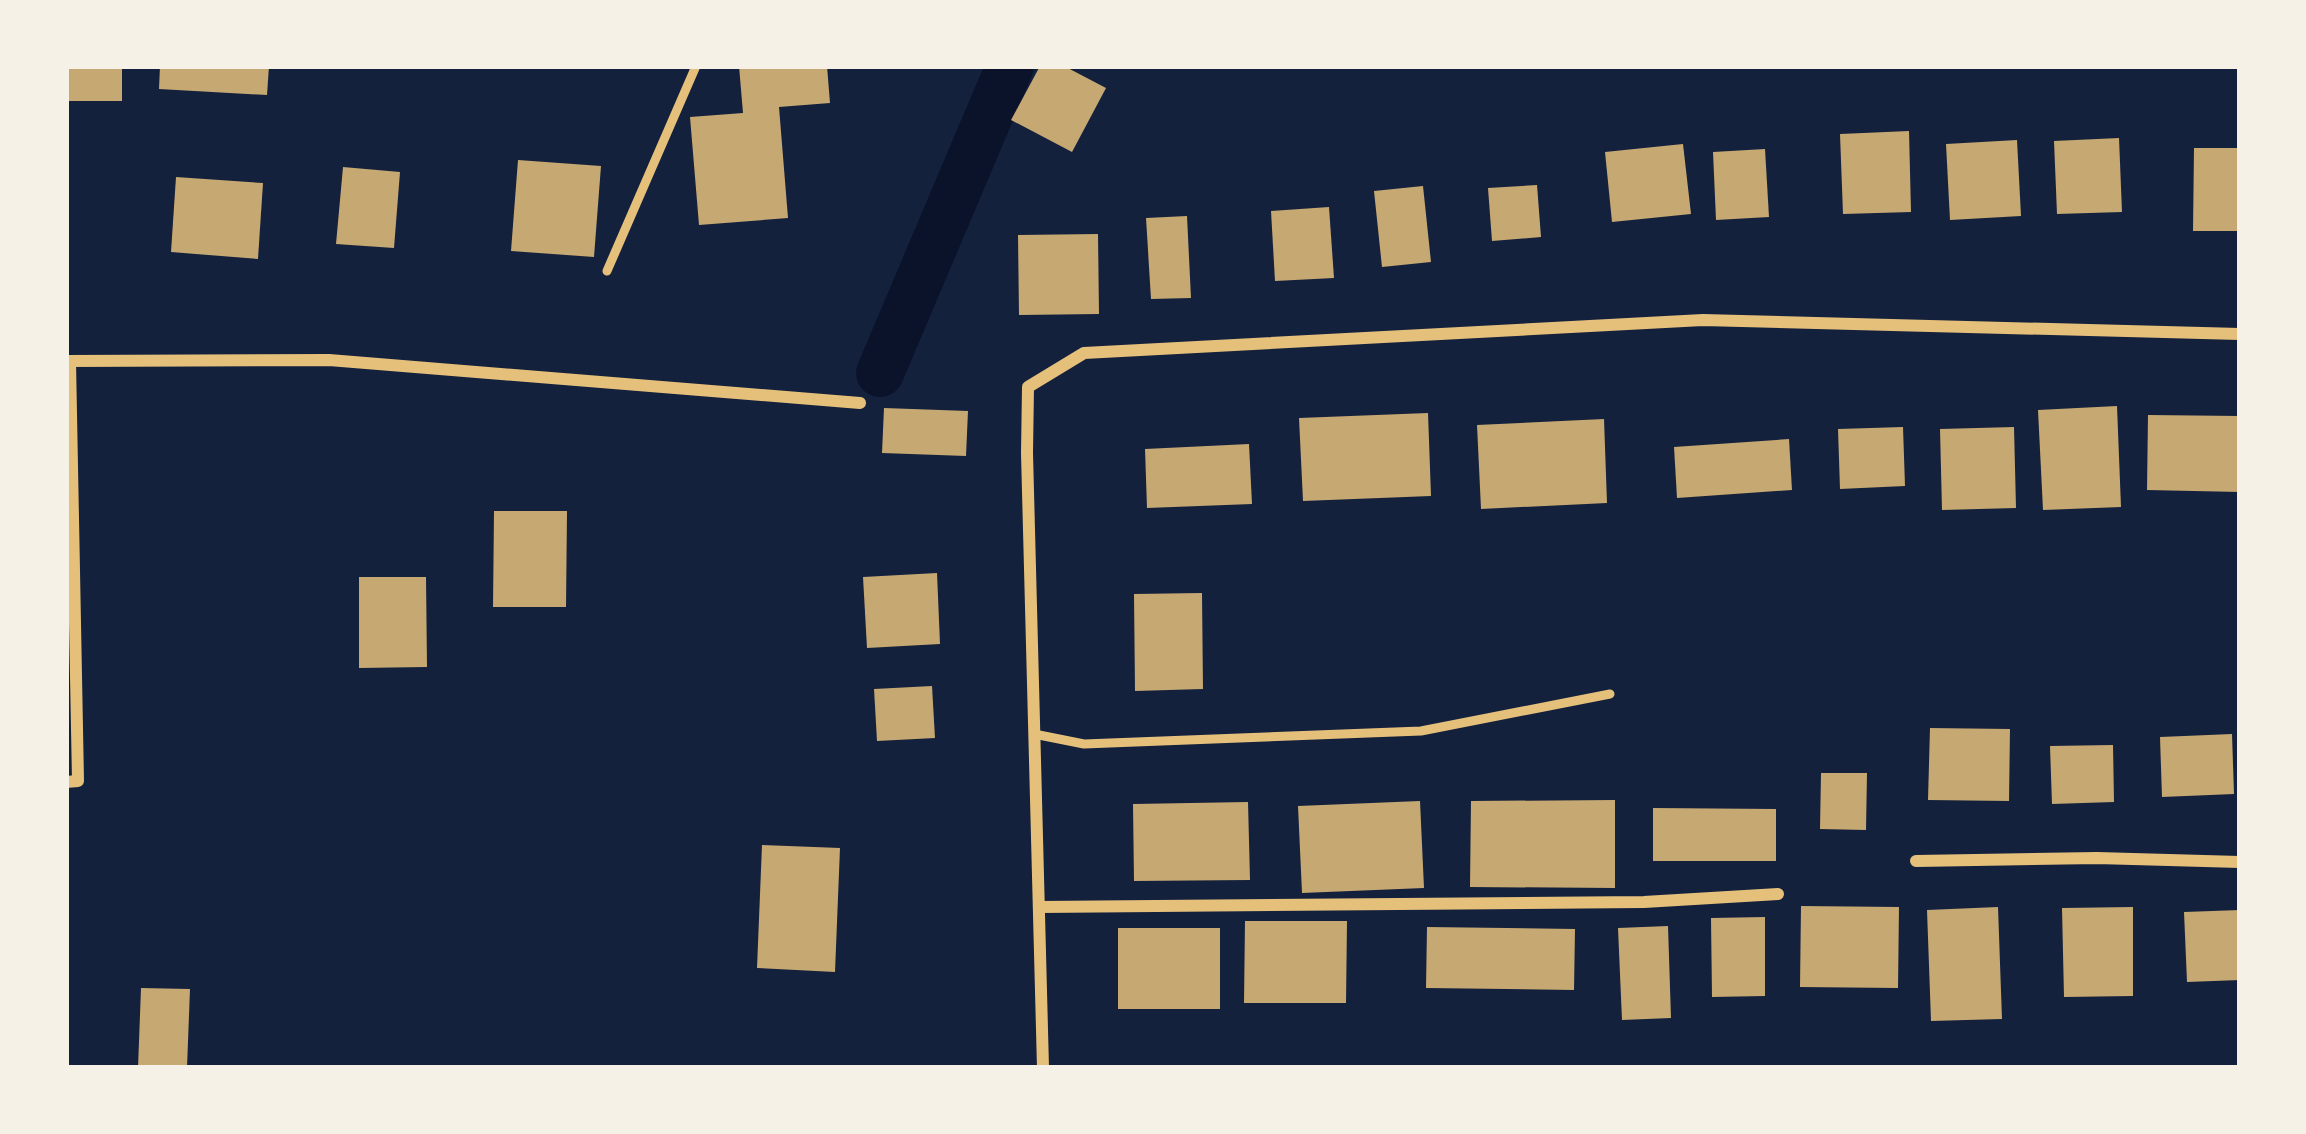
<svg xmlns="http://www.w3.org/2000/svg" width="2306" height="1134" font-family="Roboto,sans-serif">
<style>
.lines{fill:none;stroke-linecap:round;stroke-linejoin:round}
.canal{stroke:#0b132b;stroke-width:48}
.building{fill:#c6a872}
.service{stroke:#e5c07b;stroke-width:9}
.minor{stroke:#e5c07b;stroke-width:12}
</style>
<rect width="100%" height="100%" fill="#14213d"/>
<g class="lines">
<path class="canal" d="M 880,373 L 1010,66"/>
</g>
<g class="building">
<rect x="66" y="66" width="56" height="35"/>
<path d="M 160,66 L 269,66 L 267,95 L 159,89 Z"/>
<path d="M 739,66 L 827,66 L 830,103 L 779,107 L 788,218 L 699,225 L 690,117 L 743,113 Z"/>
<path d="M 1040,66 L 1064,66 L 1106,88 L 1072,152 L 1011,120 Z"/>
<path d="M 1909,131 L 1911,212 L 1843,214 L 1840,134 Z"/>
<path d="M 2119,138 L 2122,212 L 2057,214 L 2054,141 Z"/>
<path d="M 2017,140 L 2021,216 L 1950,220 L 1946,144 Z"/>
<path d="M 1683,144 L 1691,214 L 1612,222 L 1605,152 Z"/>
<path d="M 2194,148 L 2240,148 L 2240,231 L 2193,231 Z"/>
<path d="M 1765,149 L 1769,217 L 1716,220 L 1713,152 Z"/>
<path d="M 518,160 L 601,166 L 594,257 L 511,251 Z"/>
<path d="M 343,167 L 400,172 L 394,248 L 336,244 Z"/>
<path d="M 176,177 L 263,183 L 258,259 L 171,252 Z"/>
<path d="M 1537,185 L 1541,237 L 1492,241 L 1488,188 Z"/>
<path d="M 1423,186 L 1431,262 L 1382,267 L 1374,191 Z"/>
<path d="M 1329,207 L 1334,278 L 1275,281 L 1271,211 Z"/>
<path d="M 1187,216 L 1191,298 L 1151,299 L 1146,218 Z"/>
<path d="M 1098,234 L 1099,314 L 1019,315 L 1018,235 Z"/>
<path d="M 2117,406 L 2121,507 L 2043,510 L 2038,410 Z"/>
<path d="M 884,408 L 968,411 L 966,456 L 882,453 Z"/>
<path d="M 1428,413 L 1431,496 L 1303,501 L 1299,418 Z"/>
<path d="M 2148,415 L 2240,416 L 2240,492 L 2147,490 Z"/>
<path d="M 1604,419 L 1607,503 L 1481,509 L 1477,425 Z"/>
<path d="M 1903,427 L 1905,486 L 1840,489 L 1838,429 Z"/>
<path d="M 2014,427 L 2016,508 L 1942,510 L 1940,429 Z"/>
<path d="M 1789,439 L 1792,490 L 1677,498 L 1674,447 Z"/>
<path d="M 1249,444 L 1252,504 L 1147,508 L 1145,449 Z"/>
<path d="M 494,511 L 567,511 L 566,607 L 493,607 Z"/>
<path d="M 937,573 L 940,644 L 867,648 L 863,577 Z"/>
<path d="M 359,577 L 426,577 L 427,667 L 359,668 Z"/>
<path d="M 1202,593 L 1203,689 L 1135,691 L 1134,594 Z"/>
<path d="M 932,686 L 935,738 L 877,741 L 874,689 Z"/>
<path d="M 1930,728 L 2010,729 L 2009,801 L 1928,800 Z"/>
<path d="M 2232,734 L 2234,794 L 2162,797 L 2160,737 Z"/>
<path d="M 2113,745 L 2114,802 L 2052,804 L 2050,746 Z"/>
<path d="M 1821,773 L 1867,773 L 1866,830 L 1820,829 Z"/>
<path d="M 1615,800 L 1615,888 L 1470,887 L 1471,801 Z"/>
<path d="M 1420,801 L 1424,888 L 1302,893 L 1298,806 Z"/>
<path d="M 1248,802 L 1250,880 L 1134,881 L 1133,804 Z"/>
<path d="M 1653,808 L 1776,809 L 1776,861 L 1653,861 Z"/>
<path d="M 762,845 L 840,848 L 835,972 L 757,968 Z"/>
<path d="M 1801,906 L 1899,907 L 1898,988 L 1800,987 Z"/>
<path d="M 1998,907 L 2002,1019 L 1931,1021 L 1927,910 Z"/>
<path d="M 2133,907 L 2133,996 L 2064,997 L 2062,908 Z"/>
<path d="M 2240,910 L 2240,980 L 2187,982 L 2184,912 Z"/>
<path d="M 1765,917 L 1765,996 L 1712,997 L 1711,918 Z"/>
<path d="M 1245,921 L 1347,921 L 1346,1003 L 1244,1003 Z"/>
<path d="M 1668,926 L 1671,1018 L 1622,1020 L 1618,928 Z"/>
<path d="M 1427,927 L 1575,929 L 1574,990 L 1426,988 Z"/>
<rect x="1118" y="928" width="102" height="81"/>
<path d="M 141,988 L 190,989 L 187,1068 L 138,1068 Z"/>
</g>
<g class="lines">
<g class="service">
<path d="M 607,271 L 696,66"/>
<path d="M 1034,734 L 1084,744 L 1421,731 L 1610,694"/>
</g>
<g class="minor">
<path d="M 66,361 L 329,360 L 860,403"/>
<path d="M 66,782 L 78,781 L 70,361"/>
<path d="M 1916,861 L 2097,858 L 2240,862"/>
<path d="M 1039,907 L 1644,902 L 1778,894"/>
<path d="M 1043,1068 L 1027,453 L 1028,387 L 1084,353 L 1703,320 L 2240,334"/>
</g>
</g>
<rect width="2306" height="1134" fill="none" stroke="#f6f1e7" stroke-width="138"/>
</svg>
